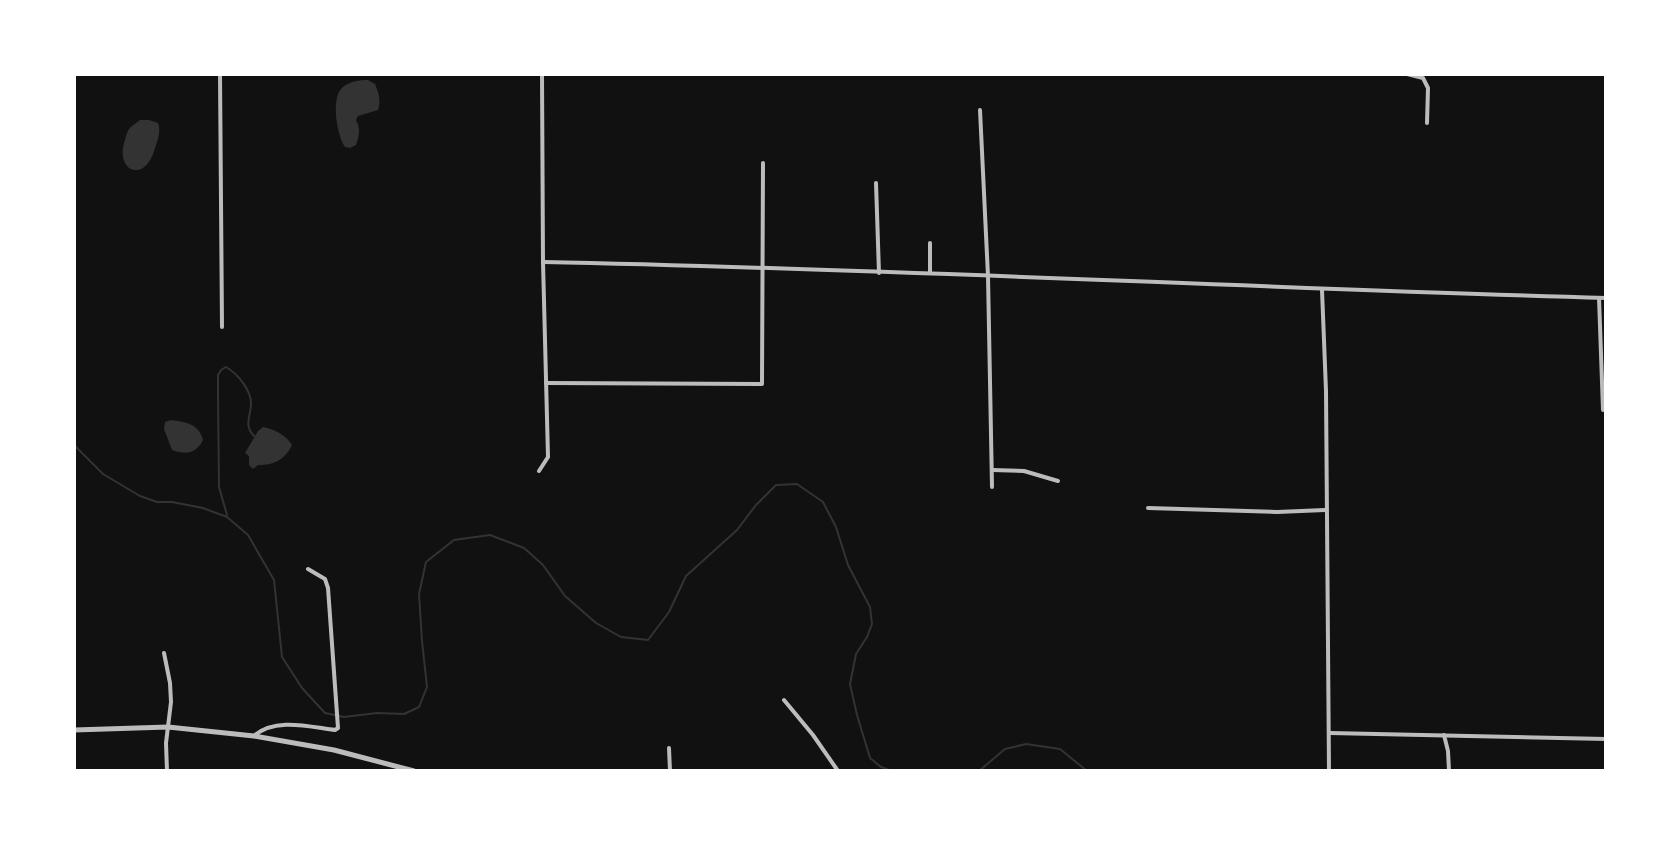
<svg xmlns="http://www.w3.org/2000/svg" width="1680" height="845" font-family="'Alegreya Sans',sans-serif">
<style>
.water{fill:#333}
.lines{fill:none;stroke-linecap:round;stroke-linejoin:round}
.stream{stroke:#333;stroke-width:2}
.minor{stroke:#bcbcbc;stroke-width:4}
.tertiary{stroke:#bcbcbc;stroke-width:5}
</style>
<rect width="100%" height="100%" fill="#111"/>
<g class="water">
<path d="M 368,80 L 375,84 C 379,94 381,100 378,110 L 358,116 L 356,120 C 361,129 359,136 356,145 L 350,148 L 345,147 C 337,135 330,97 343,87 C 350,81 359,80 368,80 Z"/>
<path d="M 140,120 L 149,120 L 158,123 C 161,132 158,139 155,148 C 145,185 114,171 125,140 C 126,136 127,131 130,128 C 132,125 137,123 140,120 Z"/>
<path d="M 171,420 C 186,422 199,424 203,440 C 196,454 186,455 172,450 L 164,429 L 165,422 Z"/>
<path d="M 263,427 C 274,429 286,435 292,445 C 285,460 274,465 258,465 L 253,469 L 249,465 L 249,456 L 245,453 L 258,431 Z"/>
</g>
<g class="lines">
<g class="stream">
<path d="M 74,444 L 77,448 L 103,474 L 140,496 L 157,502 L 172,502 L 203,508 L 227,517 L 248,535 L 274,580 L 282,657 L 302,688 L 325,713 L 344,717 L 377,713 L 404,714 L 419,707 L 427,687 L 422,641 L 419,594 L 426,562 L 454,540 L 490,535 L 524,548 L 543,565 L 565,596 L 596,623 L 621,637 L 648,640 L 669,612 L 686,576 L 737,530 L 756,505 L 776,485 L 797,484 L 823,502 L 836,527 L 848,565 L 870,607 L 872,624 L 867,637 L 856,654 L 850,684 L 857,715 L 870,758 L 881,767 L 892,771"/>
<path d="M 227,515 L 219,487 L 218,394 L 218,375 L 221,370 L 226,367 C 238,374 252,391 251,405 C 250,418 244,425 254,436"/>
<path d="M 979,771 L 1005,749 L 1026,744 L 1060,749 L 1087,771"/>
</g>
<g class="minor">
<path d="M 220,74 L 222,327"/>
<path d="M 1407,74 L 1423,78 L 1428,88 L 1427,123"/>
<path d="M 980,110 L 988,276 L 992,487"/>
<path d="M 876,183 L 879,273"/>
<path d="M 930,243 L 930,273"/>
<path d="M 543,262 C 898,269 1252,288 1606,298"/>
<path d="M 1322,290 L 1326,391 L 1329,771"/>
<path d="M 1599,298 L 1603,410"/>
<path d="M 546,383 L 762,384 L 763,163"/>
<path d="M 992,470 L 1024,471 L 1058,481"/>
<path d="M 539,471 L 548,457 L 543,262 L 542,74"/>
<path d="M 1148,508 L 1277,512 L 1325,510"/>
<path d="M 164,653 L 170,683 L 171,702 L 166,743 L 167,771"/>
<path d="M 784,700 L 813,735 L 838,771"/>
<path d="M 1330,733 L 1606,739"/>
<path d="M 1444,735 L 1448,751 L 1449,771"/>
<path d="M 254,736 C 275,717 310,727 335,730 L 338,728 L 328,588 L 325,579 L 308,569"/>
<path d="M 669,748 L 670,771"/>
</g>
<path class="tertiary" d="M 74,730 L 168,727 L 254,736 L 334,750 L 414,771"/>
</g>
<rect width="1680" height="845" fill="none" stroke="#ffffff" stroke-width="152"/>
</svg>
